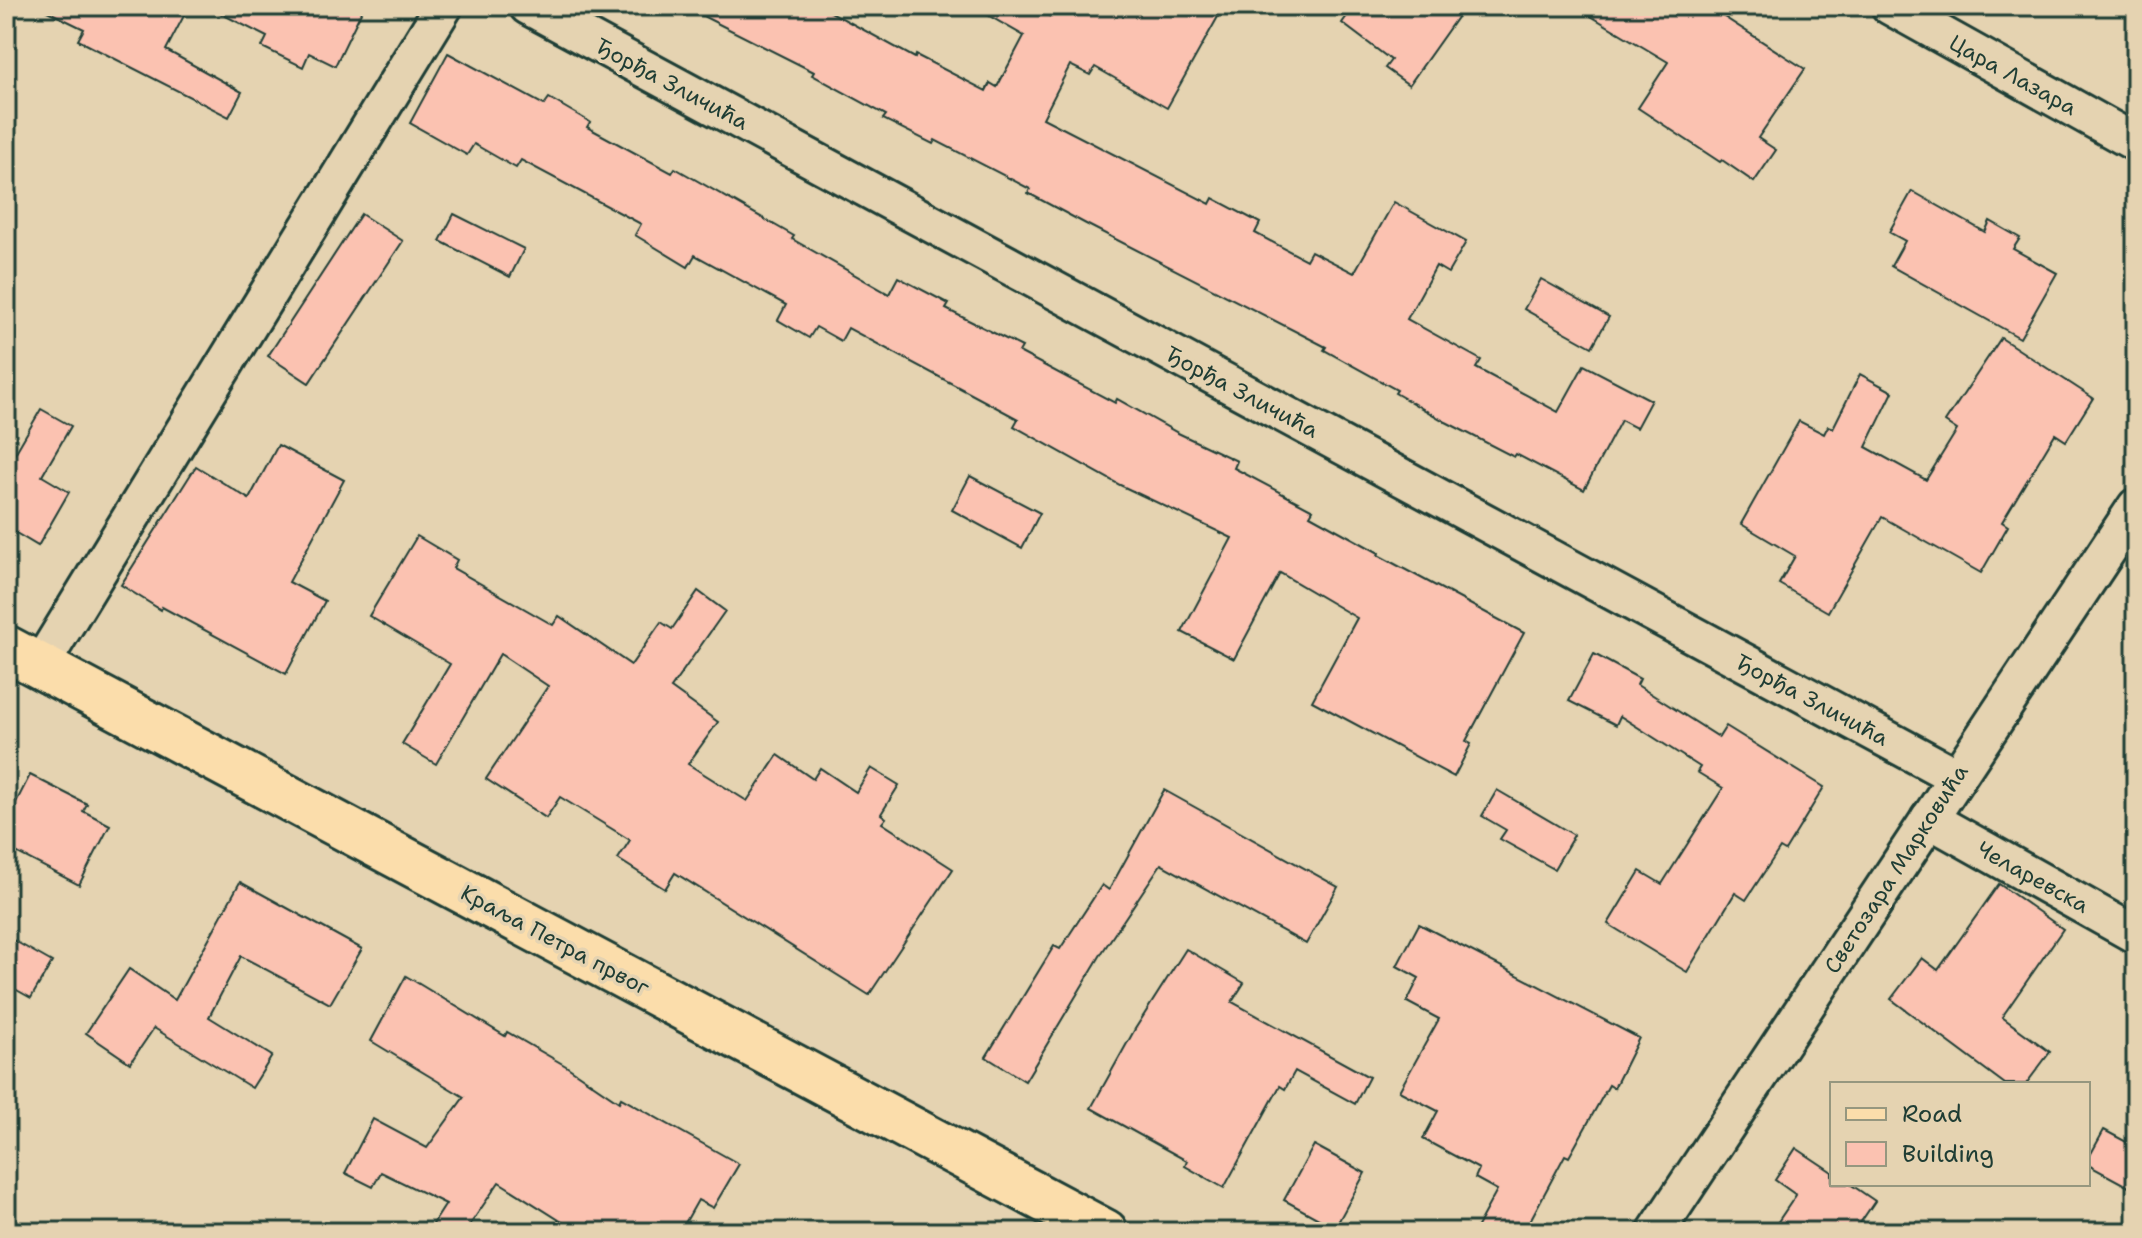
<svg xmlns="http://www.w3.org/2000/svg" width="2142" height="1238" font-family="'Shantell Sans',sans-serif">
<style>
.building{fill:#fbc2b1;stroke:#1f3d34;stroke-width:2}
.lines{fill:none;stroke-linecap:round;stroke-linejoin:round}
.minor-casing{stroke:#1f3d34;stroke-width:42}
.major-casing{stroke:#1f3d34;stroke-width:50}
.minor{stroke:#e5d3b1;stroke-width:36}
.major{stroke:#fbddab;stroke-width:44}
.labels{text-anchor:middle;dominant-baseline:central;stroke-width:7;stroke-linejoin:round;paint-order:stroke}
.street-label{font-size:22px;fill:#1f3d34;stroke:#e5d3b1}
</style>
<rect width="100%" height="100%" fill="#e5d3b1"/>
<filter id="ink" filterUnits="userSpaceOnUse"><feTurbulence type="fractalNoise" baseFrequency=".0125" numOctaves="2"/><feDisplacementMap in="SourceGraphic" scale="16" xChannelSelector="R" yChannelSelector="G"/><feConvolveMatrix kernelMatrix="1 2 1 2 8 2 1 2 1" color-interpolation-filters="sRGB"/></filter>
<g filter="url(#ink)">
<g class="building">
<path d="M 37,6 L 189,6 L 166,50 L 242,92 L 229,117 L 78,40 L 84,29 Z"/>
<path d="M 206,6 L 364,6 L 335,66 L 309,53 L 303,67 L 262,47 L 267,37 Z"/>
<path d="M 683,6 L 820,6 L 915,58 L 916,55 L 986,91 L 990,83 L 997,87 L 1024,36 L 972,6 L 1031,6 L 1051,17 L 1057,6 L 1224,6 L 1167,108 L 1095,67 L 1090,75 L 1070,65 L 1043,118 L 1210,204 L 1213,198 L 1260,223 L 1255,233 L 1306,260 L 1311,251 L 1354,273 L 1394,202 L 1466,242 L 1448,273 L 1436,266 L 1407,319 L 1481,360 L 1476,368 L 1558,412 L 1584,365 L 1651,400 L 1636,428 L 1621,420 L 1584,490 L 1516,454 L 1514,457 L 1446,422 L 1395,393 L 1397,390 L 1324,350 L 1326,347 L 1086,224 L 1028,193 L 1030,189 L 935,140 L 933,144 L 883,119 L 886,115 L 812,75 L 814,72 Z"/>
<path d="M 1354,6 L 1465,6 L 1409,85 L 1385,68 L 1391,60 L 1342,23 Z"/>
<path d="M 1574,6 L 1707,6 L 1805,69 L 1758,138 L 1776,150 L 1754,182 L 1722,160 L 1720,162 L 1638,108 L 1668,62 Z"/>
<path d="M 448,53 L 544,105 L 549,98 L 590,122 L 587,127 L 672,173 L 675,168 L 794,236 L 792,239 L 889,294 L 898,277 L 949,304 L 946,309 L 1022,347 L 1019,352 L 1115,403 L 1117,399 L 1178,433 L 1237,461 L 1234,468 L 1313,510 L 1310,515 L 1379,553 L 1378,555 L 1524,633 L 1466,741 L 1471,744 L 1454,777 L 1312,701 L 1357,618 L 1280,573 L 1234,659 L 1182,632 L 1232,538 L 1120,485 L 1014,426 L 1018,419 L 848,328 L 841,341 L 816,327 L 809,338 L 778,320 L 786,305 L 695,255 L 688,267 L 635,235 L 641,224 L 521,160 L 516,168 L 474,144 L 467,155 L 410,123 Z"/>
<path d="M 1912,191 L 1985,232 L 1990,221 L 2020,238 L 2013,249 L 2057,273 L 2020,338 L 1891,266 L 1905,241 L 1889,232 Z"/>
<path d="M 361,214 L 403,241 L 309,383 L 268,356 Z"/>
<path d="M 454,214 L 524,249 L 510,277 L 440,241 Z"/>
<path d="M 1541,279 L 1609,317 L 1592,347 L 1524,309 Z"/>
<path d="M 2001,338 L 2093,398 L 2066,441 L 2055,434 L 2002,522 L 2008,526 L 1981,573 L 1882,517 L 1828,612 L 1779,584 L 1795,556 L 1741,524 L 1799,421 L 1824,434 L 1828,426 L 1833,428 L 1860,374 L 1893,392 L 1866,447 L 1926,480 L 1957,430 L 1945,422 Z"/>
<path d="M 41,409 L 71,426 L 42,476 L 69,492 L 38,546 L 6,527 L 6,469 Z"/>
<path d="M 278,445 L 344,480 L 289,582 L 325,601 L 286,674 L 162,607 L 161,610 L 121,585 L 196,466 L 249,499 Z"/>
<path d="M 970,476 L 1040,513 L 1022,548 L 952,510 Z"/>
<path d="M 417,536 L 457,560 L 453,568 L 553,625 L 559,616 L 631,665 L 661,622 L 672,629 L 698,591 L 725,611 L 671,688 L 718,722 L 688,764 L 747,801 L 778,755 L 813,779 L 820,768 L 856,792 L 871,768 L 899,785 L 881,814 L 886,818 L 882,823 L 953,869 L 869,995 L 675,873 L 665,889 L 618,859 L 630,840 L 560,797 L 546,818 L 486,779 L 548,686 L 500,654 L 436,764 L 402,744 L 450,664 L 369,616 Z"/>
<path d="M 1594,654 L 1640,679 L 1637,685 L 1719,737 L 1726,726 L 1824,787 L 1785,851 L 1780,848 L 1746,900 L 1735,893 L 1687,972 L 1608,924 L 1640,871 L 1662,884 L 1723,788 L 1697,772 L 1700,767 L 1620,716 L 1616,725 L 1569,701 Z"/>
<path d="M 30,775 L 87,804 L 83,811 L 110,825 L 79,885 L 6,847 L 6,822 Z"/>
<path d="M 1164,790 L 1338,887 L 1306,944 L 1161,864 L 1103,951 L 1025,1081 L 986,1057 L 1054,946 L 1060,949 L 1102,885 L 1109,890 Z"/>
<path d="M 1497,790 L 1574,835 L 1554,869 L 1500,839 L 1506,830 L 1482,816 Z"/>
<path d="M 240,882 L 362,949 L 330,1004 L 241,956 L 209,1017 L 272,1056 L 252,1088 L 154,1028 L 130,1063 L 86,1033 L 129,969 L 175,1000 Z"/>
<path d="M 1999,884 L 2063,929 L 2002,1017 L 2050,1052 L 2026,1084 L 2005,1084 L 1891,999 L 1922,958 L 1938,970 Z"/>
<path d="M 1419,924 L 1639,1038 L 1614,1088 L 1609,1085 L 1569,1157 L 1565,1155 L 1524,1232 L 1474,1232 L 1497,1190 L 1475,1178 L 1479,1169 L 1423,1139 L 1438,1111 L 1399,1091 L 1439,1019 L 1407,1002 L 1419,978 L 1397,966 Z"/>
<path d="M 6,936 L 52,962 L 31,998 L 6,984 Z"/>
<path d="M 1186,949 L 1244,983 L 1232,1002 L 1369,1077 L 1355,1104 L 1295,1071 L 1285,1089 L 1280,1086 L 1224,1188 L 1185,1166 L 1187,1161 L 1091,1108 L 1135,1029 Z"/>
<path d="M 406,976 L 505,1036 L 507,1032 L 566,1066 L 619,1102 L 621,1098 L 739,1164 L 713,1208 L 698,1200 L 680,1232 L 578,1232 L 499,1182 L 465,1232 L 428,1232 L 446,1204 L 381,1172 L 373,1187 L 345,1173 L 373,1119 L 427,1148 L 464,1097 L 371,1041 Z"/>
<path d="M 2104,1130 L 2136,1147 L 2136,1191 L 2088,1165 L 2088,1159 Z"/>
<path d="M 1314,1145 L 1365,1173 L 1335,1228 L 1284,1200 Z"/>
<path d="M 1796,1148 L 1832,1172 L 1832,1184 L 1850,1184 L 1875,1201 L 1854,1232 L 1771,1232 L 1796,1195 L 1775,1180 Z"/>
</g>
<g class="lines">
<g class="minor-casing">
<g id="minor">
<path d="M 528,6 L 1957,777"/>
<path d="M 1890,6 L 2136,143"/>
<path d="M 40,666 L 444,6"/>
<path d="M 1929,819 L 2136,935"/>
<path d="M 1656,1232 L 2136,507"/>
</g>
</g>
<g class="major-casing">
<path id="major" d="M 6,648 L 1105,1232"/>
</g>
<use href="#minor" class="minor"/>
<use href="#major" class="major"/>
</g>
</g>
<g class="labels">
<g class="street-label">
<text transform="translate(2013 75) rotate(29)">Цара Лазара</text>
<text transform="translate(672 84) rotate(28)">Ђорђа Зличића</text>
<text transform="translate(1242 392) rotate(28)">Ђорђа Зличића</text>
<text transform="translate(1812 700) rotate(28)">Ђорђа Зличића</text>
<text transform="translate(1896 869) rotate(-57)">Светозара Марковића</text>
<text transform="translate(2033 877) rotate(29)">Челаревска</text>
<text transform="translate(555 940) rotate(28)">Краља Петра првог</text>
</g>
</g>
<rect width="2142" height="1238" fill="none" stroke="#e5d3b1" stroke-width="32"/>
<rect x="16" y="16" width="2110" height="1206" fill="none" stroke="#1f3d34" stroke-width="3" filter="url(#ink)"/>
<rect x="1830" y="1082" width="260" height="104" fill="#e5d3b1" stroke="#96977f" stroke-width="2"/>
<rect x="1846" y="1108" width="40" height="12" fill="#fbddab" stroke="#96977f" stroke-width="2"/>
<text x="1902" y="1122" font-size="24" fill="#1f3d34">Road</text>
<rect x="1846" y="1142" width="40" height="24" fill="#fbc2b1" stroke="#96977f" stroke-width="2"/>
<text x="1902" y="1162" font-size="24" fill="#1f3d34">Building</text>
</svg>
